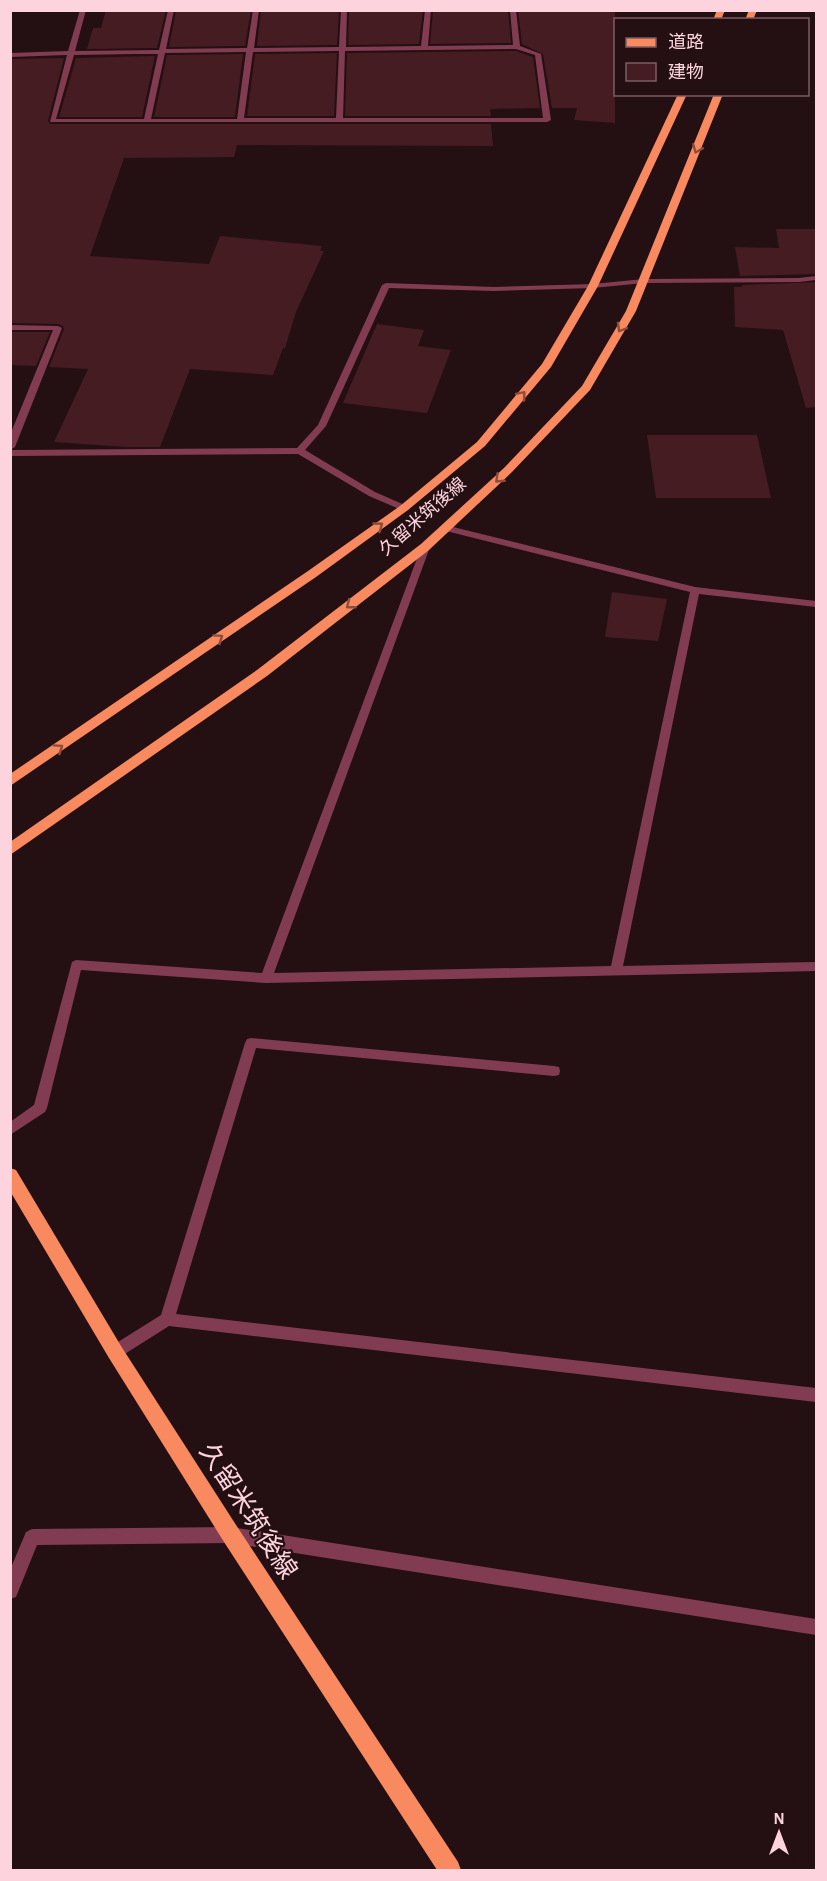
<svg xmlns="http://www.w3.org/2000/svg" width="827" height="1881" font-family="'Alegreya Sans','Noto Sans JP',sans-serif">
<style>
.building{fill:#451c22}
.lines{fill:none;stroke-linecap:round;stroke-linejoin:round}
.street{fill:#823c52;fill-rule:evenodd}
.primary{fill:#f98a60;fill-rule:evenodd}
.oneway{stroke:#8e4c3a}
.labels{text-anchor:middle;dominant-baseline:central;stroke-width:4.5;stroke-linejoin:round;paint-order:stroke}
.far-street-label{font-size:18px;fill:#fdd4de;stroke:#240f13}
.near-street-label{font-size:26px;fill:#fdd4de;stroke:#240f13}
</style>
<rect width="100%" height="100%" fill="#240f13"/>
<g class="building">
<path d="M 106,10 L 166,10 L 157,48 L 87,49 L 93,28 L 101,28 Z"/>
<path d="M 176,10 L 251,10 L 245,46 L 169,47 Z"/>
<path d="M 261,10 L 339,10 L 337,45 L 257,46 Z"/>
<path d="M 349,10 L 423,10 L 419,44 L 348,45 Z"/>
<path d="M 433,10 L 508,10 L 511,43 L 430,44 Z"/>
<path d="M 518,10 L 615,10 L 615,123 L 574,120 L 577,108 L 552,108 L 543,54 L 522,44 Z"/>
<path d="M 516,51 L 533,57 L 540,108 L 490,109 L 491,116 L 345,116 L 347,53 Z"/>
<path d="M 337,53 L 334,116 L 247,116 L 255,54 Z"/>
<path d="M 243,54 L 235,117 L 154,117 L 167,55 Z"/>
<path d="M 155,56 L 142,117 L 59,117 L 76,58 Z"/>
<path d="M 64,58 L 48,121 L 50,124 L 491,124 L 493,146 L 237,145 L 234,157 L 124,158 L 90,256 L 209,264 L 220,236 L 322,246 L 320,251 L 324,251 L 296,312 L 285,348 L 283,348 L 273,375 L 190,369 L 160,447 L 126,447 L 54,442 L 88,369 L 49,367 L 64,329 L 63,326 L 58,324 L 10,323 L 10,59 Z"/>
<path d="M 776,229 L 816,229 L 816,274 L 740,276 L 735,247 L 779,248 Z"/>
<path d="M 816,282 L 816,407 L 806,408 L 783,330 L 735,327 L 734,287 L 742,287 L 742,285 Z"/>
<path d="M 377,324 L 424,330 L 418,346 L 451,350 L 427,413 L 343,403 Z"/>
<path d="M 10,332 L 50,332 L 36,366 L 10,365 Z"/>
<path d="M 647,435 L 757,435 L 771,498 L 656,498 Z"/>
<path d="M 612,592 L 667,599 L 658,641 L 605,637 Z"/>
</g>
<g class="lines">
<g class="street">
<path d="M 80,10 L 86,10 L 75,51 L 159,50 L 168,10 L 174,10 L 166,49 L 247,48 L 253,10 L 259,10 L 254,48 L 339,47 L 341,10 L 347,10 L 346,47 L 421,46 L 425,10 L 431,10 L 428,46 L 513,45 L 510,10 L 516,10 L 520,46 L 541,54 L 551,120 L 547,122 L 50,122 L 67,55 L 10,57 L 10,53 L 68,51 ZM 516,49 L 535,55 L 543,118 L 343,118 L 345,51 ZM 339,51 L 336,118 L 244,118 L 253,52 ZM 246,52 L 237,119 L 151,119 L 165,53 ZM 137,54 L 158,54 L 144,119 L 56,119 L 74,55 Z"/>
<path d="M 816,276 L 816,280 L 799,282 L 644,283 L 593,288 L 494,291 L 389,288 L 326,426 L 305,450 L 375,492 L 407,506 L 407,510 L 404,511 L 369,496 L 298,454 L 10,456 L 10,450 L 297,448 L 318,425 L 382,285 L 386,283 L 494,287 L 593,284 L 644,279 L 799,278 Z"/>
<path d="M 10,325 L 58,326 L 62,328 L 15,447 L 10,450 L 10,435 L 53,330 L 10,330 Z"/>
<path d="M 445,525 L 695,587 L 816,601 L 816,607 L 699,594 L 623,966 L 816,962 L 816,971 L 266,983 L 81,970 L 47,1108 L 45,1112 L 10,1135 L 10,1122 L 34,1105 L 72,962 L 76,960 L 262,973 L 422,545 L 428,545 L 430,547 L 274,973 L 611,966 L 690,592 L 442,530 L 442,526 Z"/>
<path d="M 251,1038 L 554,1066 L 559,1067 L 560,1071 L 559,1075 L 554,1076 L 256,1048 L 176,1314 L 816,1388 L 816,1402 L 169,1326 L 120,1357 L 115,1359 L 110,1357 L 108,1352 L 110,1347 L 161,1315 L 245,1043 L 247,1039 Z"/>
<path d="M 231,1527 L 816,1619 L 816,1635 L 231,1543 L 37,1545 L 16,1597 L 10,1599 L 10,1570 L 26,1532 L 32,1529 Z"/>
</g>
<g class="primary">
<path d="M 717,10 L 725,10 L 721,20 L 713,20 Z"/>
<path d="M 749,10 L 757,10 L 753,20 L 745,20 Z"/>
<path d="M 678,94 L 687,94 L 598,286 L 551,367 L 485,446 L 408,510 L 316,577 L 10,786 L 10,774 L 308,571 L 400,506 L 477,442 L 542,364 L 588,286 Z"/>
<path d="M 714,94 L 723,94 L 636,311 L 590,390 L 512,472 L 429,550 L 267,676 L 10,855 L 10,842 L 257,670 L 421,544 L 504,468 L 582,386 L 626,311 Z"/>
<path d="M 10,1168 L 16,1170 L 121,1346 L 238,1528 L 458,1862 L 461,1870 L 437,1870 L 224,1542 L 109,1358 L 10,1191 Z"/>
</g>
</g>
<defs><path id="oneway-chevron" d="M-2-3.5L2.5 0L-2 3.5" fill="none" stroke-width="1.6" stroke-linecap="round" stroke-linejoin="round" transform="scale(1.5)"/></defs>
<g class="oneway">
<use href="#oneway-chevron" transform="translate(697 149) rotate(112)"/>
<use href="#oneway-chevron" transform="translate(621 328) rotate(120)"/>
<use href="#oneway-chevron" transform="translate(522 395) rotate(-50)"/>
<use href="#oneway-chevron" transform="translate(499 479) rotate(137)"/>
<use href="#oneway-chevron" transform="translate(379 526) rotate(-36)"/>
<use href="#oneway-chevron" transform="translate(350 605) rotate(142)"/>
<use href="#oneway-chevron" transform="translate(219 638) rotate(-34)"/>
<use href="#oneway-chevron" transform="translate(59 748) rotate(-34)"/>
</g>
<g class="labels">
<g class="far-street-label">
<text transform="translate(423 517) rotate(-41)">久留米筑後線</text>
</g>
<g class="near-street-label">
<text transform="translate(248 1511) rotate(57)">久留米筑後線</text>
</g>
</g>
<rect width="827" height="1881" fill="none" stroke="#fdd4de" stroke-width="24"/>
<rect x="614" y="18" width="195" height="78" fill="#240f13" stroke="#7b5e64" stroke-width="1.5"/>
<rect x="626" y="38" width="30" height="9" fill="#f98a60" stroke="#7b5e64" stroke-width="1.5"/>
<text x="668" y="48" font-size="18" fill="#fdd4de">道路</text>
<rect x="626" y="63" width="30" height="18" fill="#451c22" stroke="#7b5e64" stroke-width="1.5"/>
<text x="668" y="78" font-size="18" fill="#fdd4de">建物</text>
<g transform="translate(779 1833)" stroke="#240f13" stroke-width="4.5" paint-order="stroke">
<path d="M0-4.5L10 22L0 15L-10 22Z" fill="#fdd4de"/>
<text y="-9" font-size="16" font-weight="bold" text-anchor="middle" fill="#fdd4de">N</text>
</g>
</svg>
